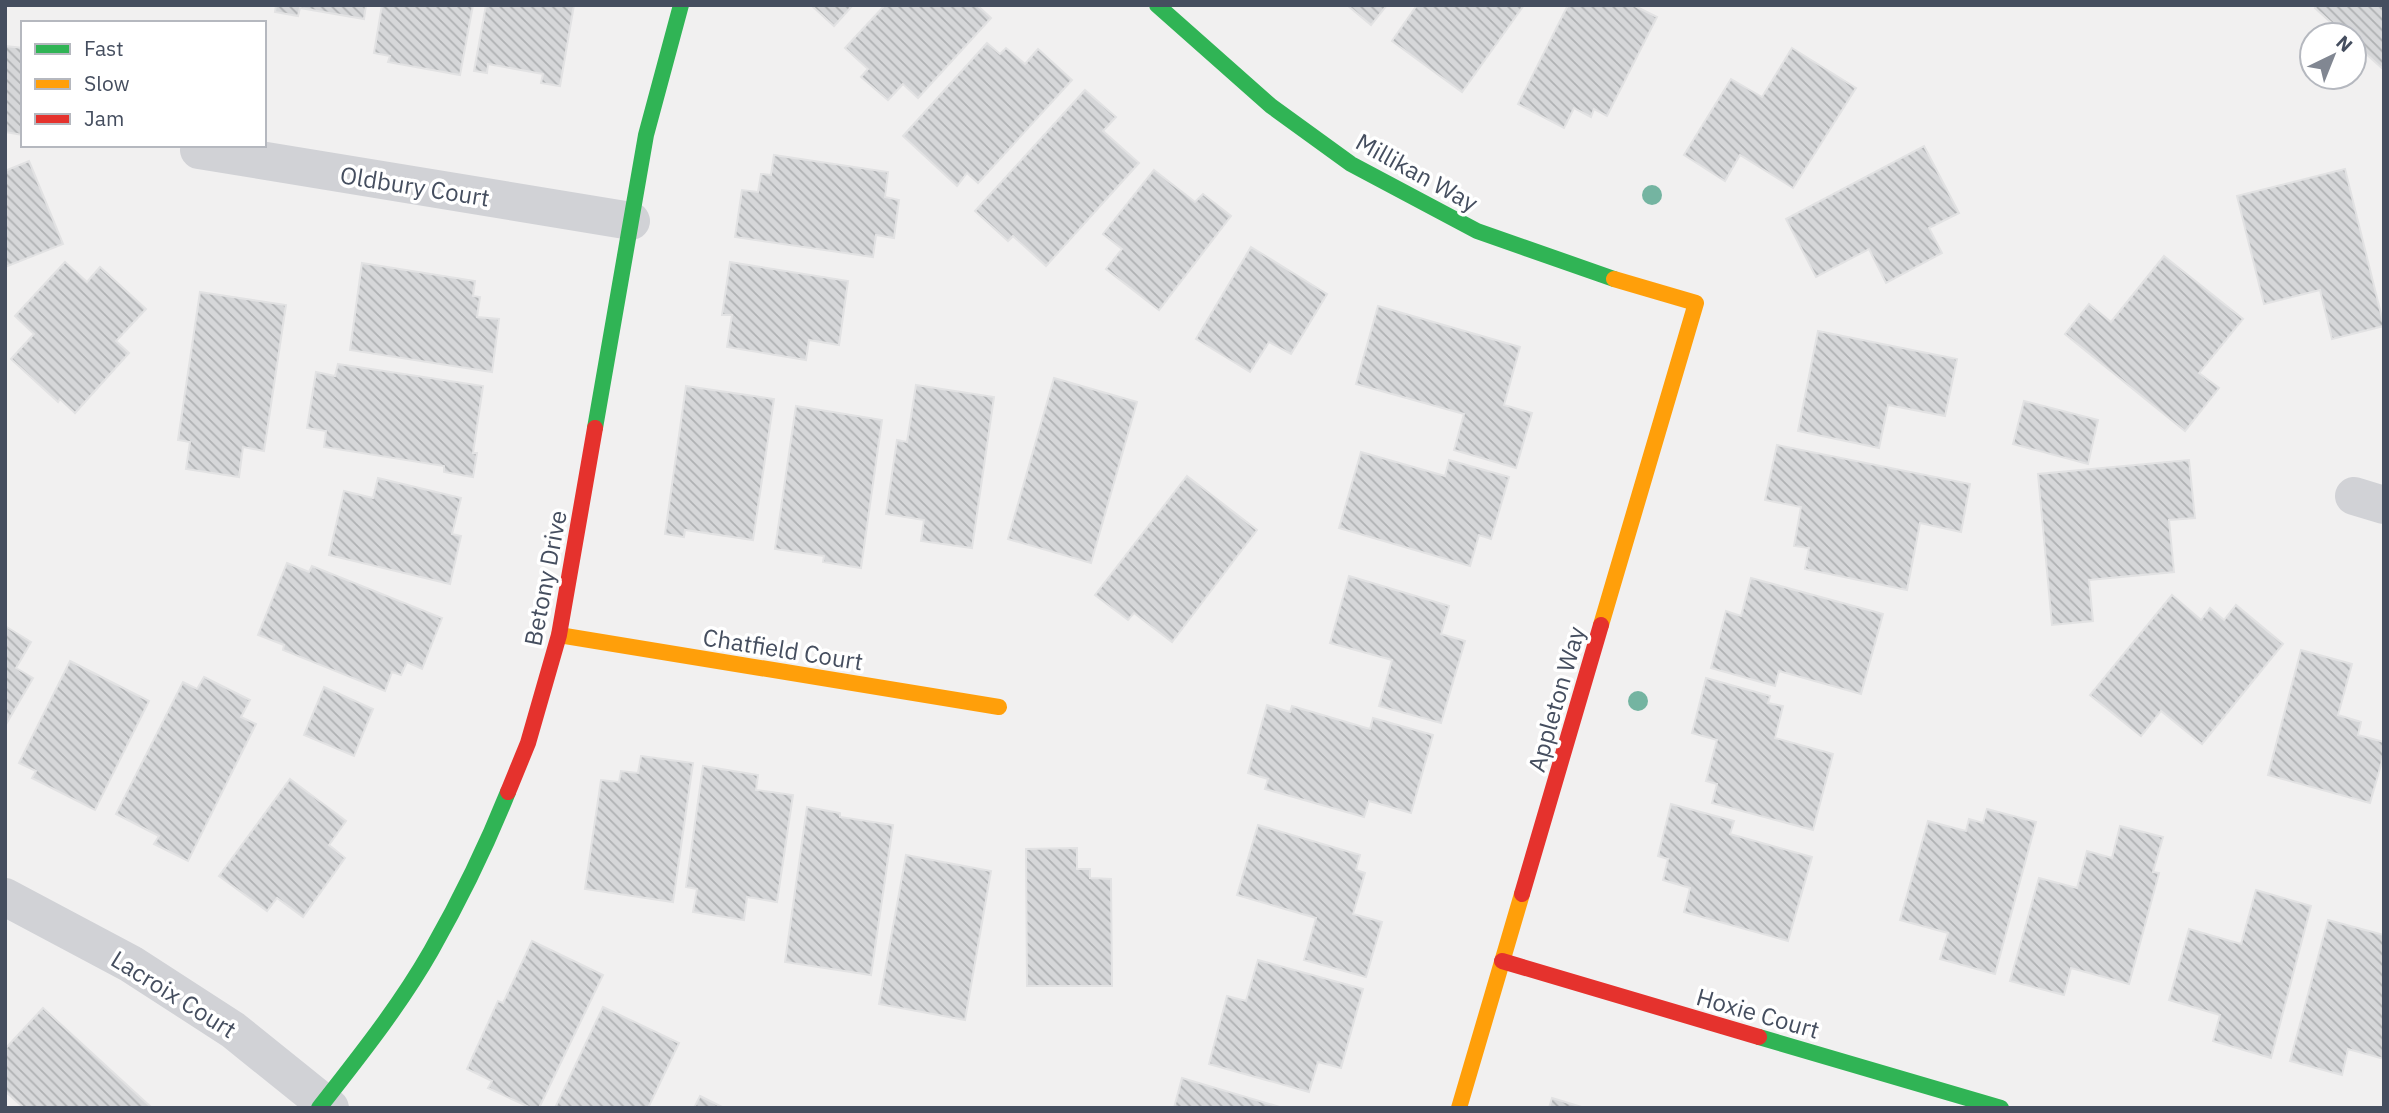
<svg xmlns="http://www.w3.org/2000/svg" width="2389" height="1113" font-family="'IBM Plex Sans',sans-serif">
<style>
.building{fill:url(#building-back-hatch);stroke:#e2e2e3;stroke-width:2}
.lines{fill:none;stroke-linecap:round;stroke-linejoin:round}
.street{stroke:#d1d2d6;stroke-width:38}
.fast{stroke:#30b455;stroke-width:16}
.slow{stroke:#ff9f0a;stroke-width:16}
.jam{stroke:#e5322d;stroke-width:16}
.tree{fill:#74b4a1}
.labels{text-anchor:middle;dominant-baseline:central;stroke-width:7;stroke-linejoin:round;paint-order:stroke}
.street-label{font-size:24px;fill:#454e5f;stroke:#fff}
</style>
<defs>
<pattern id="building-back-hatch" width="6" height="6" patternUnits="userSpaceOnUse" patternTransform="scale(1.75)"><rect width="6" height="6" fill="#d6d7d9"/><path d="M-1 5l2 2M0 0l6 6M5-1l2 2" fill="none" stroke="#afb1b3"/></pattern>
</defs>
<rect width="100%" height="100%" fill="#f1f0f0"/>
<g class="building">
<path d="M 276,5 L 366,5 L 364,19 L 300,8 L 298,16 L 275,12 Z"/>
<path d="M 382,5 L 473,5 L 460,75 L 388,62 L 390,56 L 374,53 Z"/>
<path d="M 486,5 L 574,5 L 560,86 L 541,83 L 543,74 L 488,64 L 487,73 L 474,71 Z"/>
<path d="M 811,5 L 853,5 L 834,26 Z"/>
<path d="M 885,5 L 977,5 L 991,18 L 918,98 L 903,84 L 888,100 L 861,77 L 868,69 L 845,48 Z"/>
<path d="M 1347,5 L 1387,5 L 1371,25 Z"/>
<path d="M 1417,5 L 1524,5 L 1462,92 L 1392,41 Z"/>
<path d="M 1568,5 L 1633,5 L 1657,17 L 1607,116 L 1594,109 L 1591,117 L 1574,108 L 1564,128 L 1518,104 Z"/>
<path d="M 2317,5 L 2384,5 L 2384,70 L 2354,43 L 2354,35 L 2345,35 L 2315,8 Z"/>
<path d="M 987,43 L 1000,54 L 1006,48 L 1025,64 L 1038,49 L 1072,80 L 978,183 L 967,173 L 957,186 L 903,136 Z"/>
<path d="M 5,46 L 23,48 L 23,135 L 5,132 Z"/>
<path d="M 1792,48 L 1856,88 L 1793,188 L 1740,155 L 1725,181 L 1684,155 L 1731,79 L 1762,97 Z"/>
<path d="M 1085,90 L 1116,117 L 1103,131 L 1139,163 L 1046,266 L 1013,236 L 1008,241 L 975,211 Z"/>
<path d="M 1924,146 L 1959,213 L 1929,228 L 1942,253 L 1886,283 L 1869,249 L 1816,277 L 1786,219 Z"/>
<path d="M 774,155 L 888,172 L 885,197 L 899,200 L 894,238 L 876,235 L 873,257 L 735,237 L 742,190 L 758,192 L 761,174 L 771,175 Z"/>
<path d="M 29,161 L 63,244 L 5,267 L 5,171 Z"/>
<path d="M 2345,169 L 2384,326 L 2332,339 L 2320,290 L 2264,304 L 2237,196 Z"/>
<path d="M 1154,170 L 1195,202 L 1203,194 L 1231,216 L 1159,310 L 1106,269 L 1122,249 L 1103,234 Z"/>
<path d="M 1251,247 L 1327,294 L 1291,354 L 1269,342 L 1250,372 L 1196,339 Z"/>
<path d="M 2164,256 L 2243,319 L 2199,373 L 2219,388 L 2185,431 L 2065,334 L 2089,304 L 2111,322 Z"/>
<path d="M 65,262 L 87,282 L 100,267 L 146,309 L 116,341 L 129,353 L 75,413 L 60,399 L 58,402 L 11,359 L 34,334 L 15,316 Z"/>
<path d="M 730,262 L 848,281 L 839,345 L 809,340 L 806,360 L 727,347 L 732,315 L 722,315 Z"/>
<path d="M 362,263 L 475,281 L 473,296 L 480,297 L 477,317 L 499,319 L 492,372 L 350,350 Z"/>
<path d="M 200,292 L 286,305 L 264,451 L 243,447 L 239,477 L 186,469 L 190,442 L 178,440 Z"/>
<path d="M 1378,306 L 1520,347 L 1504,405 L 1532,413 L 1516,468 L 1454,450 L 1464,414 L 1356,384 Z"/>
<path d="M 1818,331 L 1957,359 L 1945,416 L 1888,405 L 1879,448 L 1798,431 Z"/>
<path d="M 338,364 L 483,386 L 473,453 L 477,453 L 473,477 L 444,472 L 444,466 L 324,447 L 326,431 L 307,428 L 316,372 L 335,376 Z"/>
<path d="M 1054,378 L 1137,402 L 1091,563 L 1008,539 Z"/>
<path d="M 916,385 L 994,397 L 972,548 L 921,541 L 924,520 L 886,514 L 897,440 L 907,442 Z"/>
<path d="M 686,386 L 774,399 L 753,540 L 685,530 L 684,537 L 665,534 Z"/>
<path d="M 2024,401 L 2098,420 L 2088,464 L 2013,444 Z"/>
<path d="M 796,406 L 882,420 L 861,568 L 823,562 L 824,556 L 775,549 Z"/>
<path d="M 1777,445 L 1970,484 L 1961,532 L 1920,523 L 1907,590 L 1805,569 L 1809,548 L 1794,546 L 1801,507 L 1765,500 Z"/>
<path d="M 1361,452 L 1445,476 L 1449,460 L 1509,477 L 1491,539 L 1479,535 L 1470,566 L 1339,528 Z"/>
<path d="M 2189,460 L 2195,518 L 2169,520 L 2174,572 L 2089,580 L 2093,621 L 2052,625 L 2038,474 Z"/>
<path d="M 1187,476 L 1257,530 L 1172,642 L 1134,613 L 1128,620 L 1095,595 Z"/>
<path d="M 378,478 L 461,498 L 452,534 L 461,536 L 450,584 L 329,555 L 344,491 L 373,498 Z"/>
<path d="M 287,563 L 309,572 L 312,566 L 442,618 L 422,669 L 407,662 L 401,675 L 392,672 L 385,691 L 283,650 L 284,645 L 258,635 Z"/>
<path d="M 1349,576 L 1449,606 L 1441,634 L 1465,641 L 1441,723 L 1379,706 L 1392,660 L 1330,643 Z"/>
<path d="M 1751,578 L 1883,614 L 1861,694 L 1779,671 L 1775,686 L 1711,668 L 1726,611 L 1741,616 Z"/>
<path d="M 2172,595 L 2201,620 L 2210,608 L 2224,620 L 2236,605 L 2283,644 L 2202,744 L 2161,711 L 2141,736 L 2090,695 Z"/>
<path d="M 5,626 L 31,642 L 16,668 L 33,678 L 5,726 Z"/>
<path d="M 2301,650 L 2352,664 L 2338,715 L 2361,722 L 2358,735 L 2384,742 L 2384,754 L 2370,803 L 2268,775 Z"/>
<path d="M 70,661 L 149,701 L 95,810 L 32,778 L 36,771 L 19,763 Z"/>
<path d="M 204,677 L 250,700 L 241,717 L 256,724 L 188,861 L 154,844 L 159,836 L 116,814 L 183,682 L 197,689 Z"/>
<path d="M 1706,678 L 1770,696 L 1768,703 L 1783,706 L 1775,738 L 1833,754 L 1813,830 L 1712,803 L 1717,784 L 1706,781 L 1717,740 L 1692,733 Z"/>
<path d="M 324,687 L 373,709 L 354,756 L 304,735 Z"/>
<path d="M 1267,705 L 1290,712 L 1292,706 L 1370,729 L 1373,718 L 1433,735 L 1411,813 L 1369,801 L 1364,817 L 1265,789 L 1268,779 L 1248,773 Z"/>
<path d="M 641,756 L 693,763 L 673,902 L 585,889 L 601,780 L 619,782 L 621,771 L 638,773 Z"/>
<path d="M 703,766 L 758,775 L 756,790 L 793,795 L 777,902 L 747,897 L 744,920 L 693,912 L 697,889 L 686,887 Z"/>
<path d="M 290,779 L 346,821 L 329,845 L 345,858 L 303,917 L 277,898 L 267,911 L 219,876 Z"/>
<path d="M 1671,804 L 1734,821 L 1730,834 L 1812,857 L 1788,941 L 1684,912 L 1690,888 L 1663,880 L 1668,859 L 1658,856 Z"/>
<path d="M 807,807 L 840,813 L 840,817 L 893,825 L 871,975 L 785,962 Z"/>
<path d="M 1987,809 L 2036,822 L 1995,974 L 1940,959 L 1948,933 L 1900,920 L 1928,821 L 1966,831 L 1969,819 L 1983,823 Z"/>
<path d="M 1258,825 L 1360,855 L 1356,870 L 1365,873 L 1353,914 L 1382,922 L 1366,977 L 1304,960 L 1316,918 L 1237,895 Z"/>
<path d="M 2120,826 L 2163,837 L 2153,872 L 2159,873 L 2129,984 L 2071,968 L 2064,995 L 2010,981 L 2039,878 L 2077,888 L 2087,851 L 2112,858 Z"/>
<path d="M 1077,848 L 1077,869 L 1090,869 L 1090,878 L 1111,879 L 1112,986 L 1027,986 L 1026,849 Z"/>
<path d="M 906,855 L 991,871 L 965,1020 L 879,1004 Z"/>
<path d="M 2256,890 L 2311,906 L 2271,1058 L 2213,1041 L 2220,1015 L 2169,1000 L 2189,929 L 2241,944 Z"/>
<path d="M 2328,920 L 2384,935 L 2384,1059 L 2348,1049 L 2342,1075 L 2290,1061 Z"/>
<path d="M 532,941 L 603,975 L 539,1108 L 531,1108 L 488,1088 L 492,1081 L 467,1069 L 498,1001 L 503,1003 Z"/>
<path d="M 1258,960 L 1363,989 L 1341,1068 L 1318,1062 L 1309,1092 L 1209,1064 L 1227,996 L 1246,1001 Z"/>
<path d="M 603,1007 L 679,1043 L 648,1108 L 555,1108 Z"/>
<path d="M 43,1008 L 152,1108 L 24,1108 L 5,1091 L 5,1049 Z"/>
<path d="M 1182,1078 L 1283,1108 L 1174,1108 Z"/>
<path d="M 700,1096 L 724,1108 L 694,1108 Z"/>
<path d="M 1552,1098 L 1585,1108 L 1549,1108 Z"/>
</g>
<g class="lines">
<g class="street">
<path d="M 199,150 L 631,221"/>
<path d="M 2354,496 L 2384,505"/>
<path d="M 5,897 L 131,964 L 233,1030 L 330,1108"/>
</g>
<g class="fast">
<path d="M 1157,5 L 1271,106 L 1351,164 L 1477,231 L 1614,279"/>
<path d="M 595,428 L 646,135 L 681,5"/>
<path d="M 1759,1037 L 2001,1108"/>
<path d="M 319,1108 C 358,1058 399,1007 431,951 C 460,900 486,847 508,792"/>
</g>
<g class="slow">
<path d="M 1601,625 L 1696,303 L 1614,279"/>
<path d="M 559,635 L 999,707"/>
<path d="M 1459,1108 L 1522,894"/>
</g>
<g class="jam">
<path d="M 508,792 L 528,743 L 559,635 L 595,428"/>
<path d="M 1522,894 L 1601,625"/>
<path d="M 1502,961 L 1759,1037"/>
</g>
</g>
<g class="tree">
<circle cx="1652" cy="195" r="10"/>
<circle cx="1638" cy="701" r="10"/>
</g>
<g class="labels">
<g class="street-label">
<text transform="translate(1417 172) rotate(29)">Millikan Way</text>
<text transform="translate(415 186) rotate(9)">Oldbury Court</text>
<text transform="translate(545 578) rotate(-79)">Betony Drive</text>
<text transform="translate(783 649) rotate(9)">Chatfield Court</text>
<text transform="translate(1556 699) rotate(-74)">Appleton Way</text>
<text transform="translate(174 994) rotate(32)">Lacroix Court</text>
<text transform="translate(1758 1013) rotate(16)">Hoxie Court</text>
</g>
</g>
<rect width="2389" height="1113" fill="none" stroke="#454e5f" stroke-width="14"/>
<rect x="21" y="21" width="245" height="126" fill="#ffffff" stroke="#b5b8bf" stroke-width="2"/>
<rect x="35" y="44" width="35" height="10" fill="#30b455" stroke="#b5b8bf" stroke-width="2"/>
<text x="84" y="56" font-size="21" fill="#454e5f">Fast</text>
<rect x="35" y="79" width="35" height="10" fill="#ff9f0a" stroke="#b5b8bf" stroke-width="2"/>
<text x="84" y="91" font-size="21" fill="#454e5f">Slow</text>
<rect x="35" y="114" width="35" height="10" fill="#e5322d" stroke="#b5b8bf" stroke-width="2"/>
<text x="84" y="126" font-size="21" fill="#454e5f">Jam</text>
<g transform="translate(2333 56) rotate(43)"><circle r="33" fill="#ffffff" stroke="#b5b8bf" stroke-width="2"/>
<path d="M0-5L12 26L0 18L-12 26Z" fill="#818792"/>
<text y="-10" font-size="19" font-weight="bold" text-anchor="middle" fill="#454e5f">N</text>
</g>
</svg>
